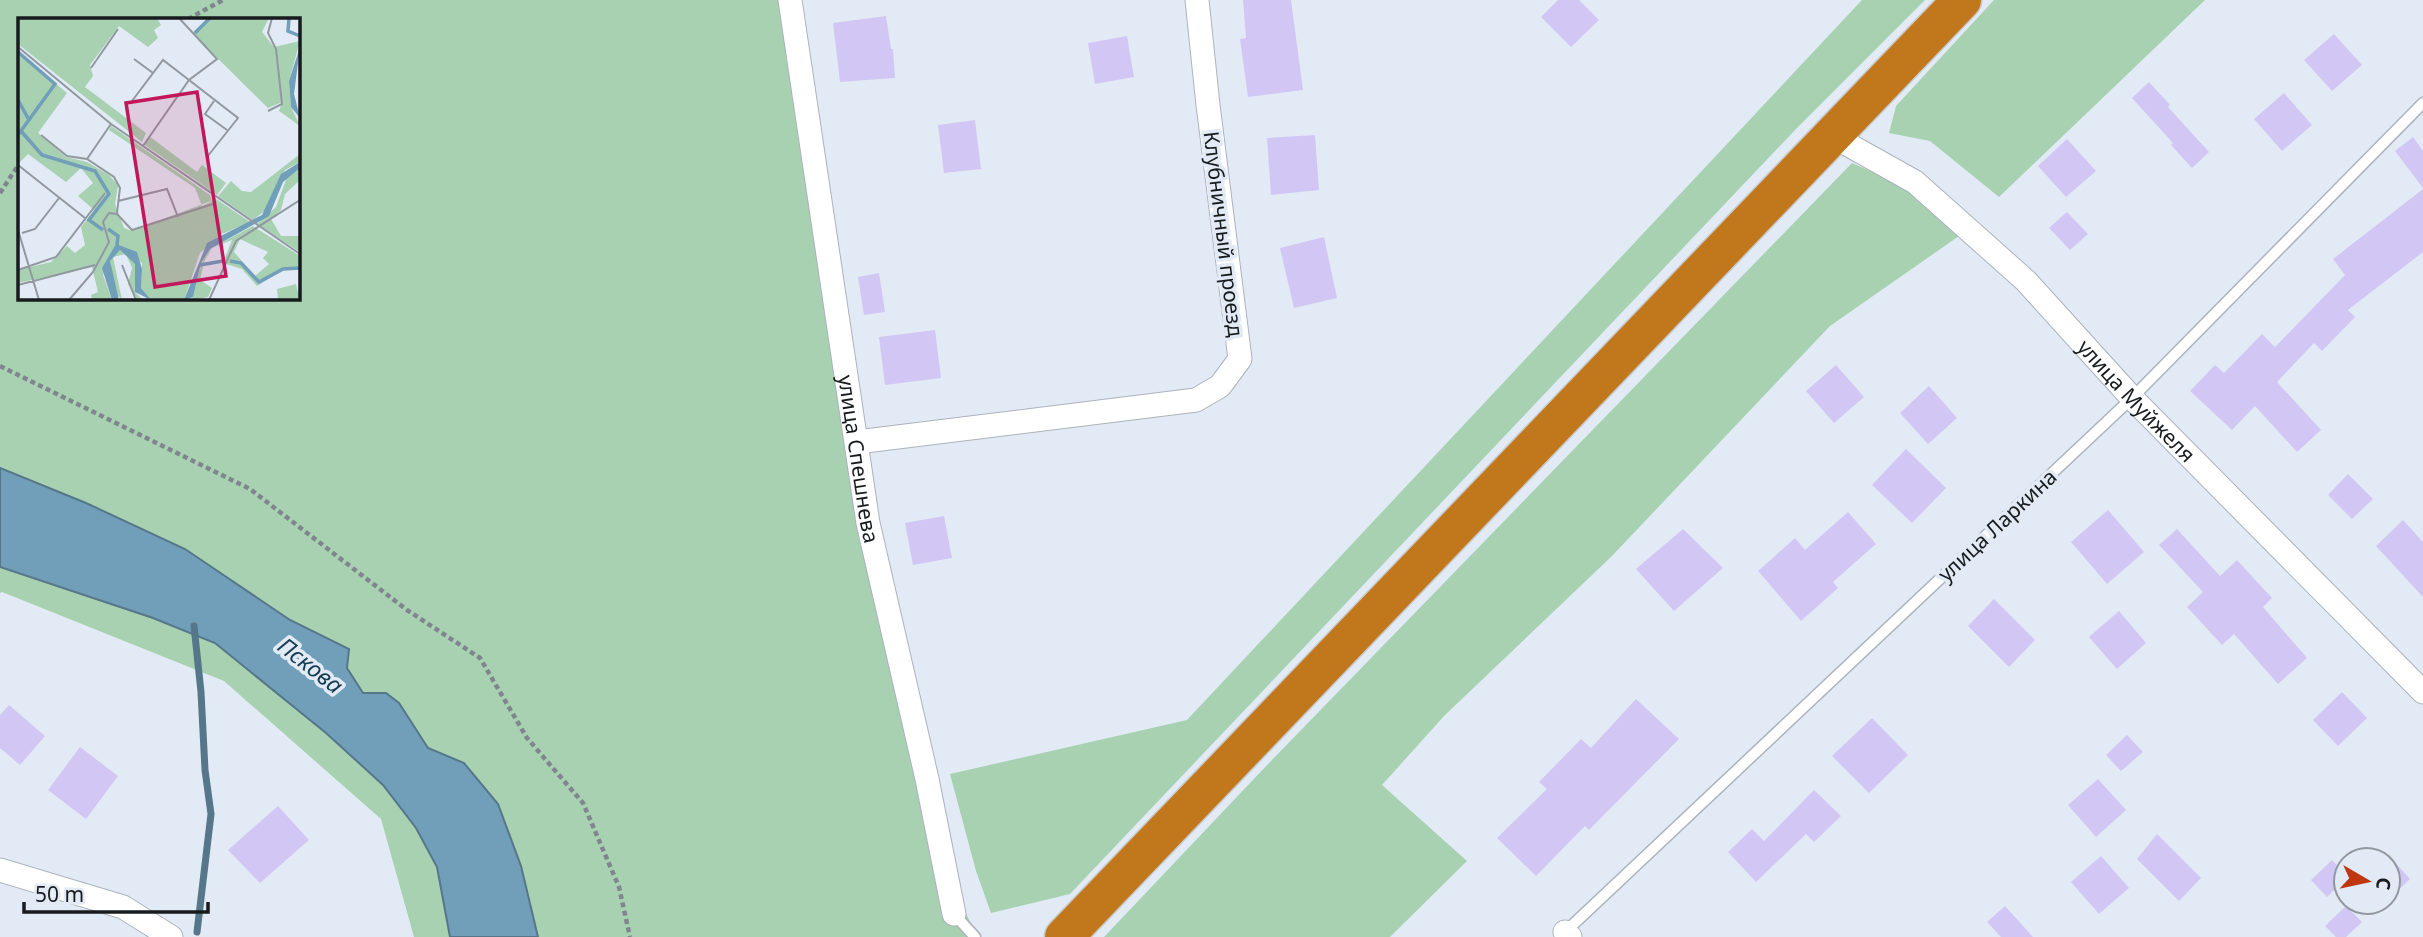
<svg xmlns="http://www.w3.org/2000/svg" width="2423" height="937" font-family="'Noto Sans',sans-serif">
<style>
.green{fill:#a7d1b1;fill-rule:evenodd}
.water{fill:#719eb9;stroke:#56778a;stroke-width:2}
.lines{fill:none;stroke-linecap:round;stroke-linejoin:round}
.stream{stroke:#56778a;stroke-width:7}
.building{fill:#d2c7f4}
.lane-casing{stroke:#abb3bd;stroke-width:13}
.street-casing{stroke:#abb3bd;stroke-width:25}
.highway-casing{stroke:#c8c8c9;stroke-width:41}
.path{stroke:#80868d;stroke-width:4.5;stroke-dasharray:5 3.5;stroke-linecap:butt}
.lane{stroke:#fff;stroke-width:10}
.street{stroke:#fff;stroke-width:23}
.highway{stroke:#c1781d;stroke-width:38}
.labels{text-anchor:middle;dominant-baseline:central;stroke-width:7;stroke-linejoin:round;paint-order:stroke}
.street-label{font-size:21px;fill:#181b1e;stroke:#e2ebf5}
.water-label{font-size:23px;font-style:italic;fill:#153c50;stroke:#e2ebf5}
.inset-river{fill:none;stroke:#719eb9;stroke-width:3.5}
.inset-road{fill:none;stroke:#91989f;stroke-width:2}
.view{fill:#c2185b;fill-opacity:0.15;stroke:#c2185b;stroke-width:3.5}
.inset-edge{fill:none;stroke:#181b1e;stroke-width:3.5}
</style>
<rect width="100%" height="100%" fill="#e2ebf5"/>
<g class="green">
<path d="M 0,0 L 780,0 L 856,447 L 965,911 L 977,937 L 538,937 L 521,866 L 498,804 L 464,763 L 428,748 L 399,703 L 386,693 L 363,693 L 347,668 L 349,649 L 290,620 L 185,549 L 86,503 L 0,468 ZM 19,19 L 298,19 L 298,298 L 19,298 Z"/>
<path d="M 1862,0 L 1925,0 L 1795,130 L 1070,894 L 991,913 L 976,871 L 950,774 L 1187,720 Z"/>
<path d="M 1994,0 L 2205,0 L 1999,197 L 1930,141 L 1889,133 L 1896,106 Z"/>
<path d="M 1852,163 L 1908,188 L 1959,236 L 1830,326 L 1611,557 L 1445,715 L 1382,785 L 1467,861 L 1390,937 L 1104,937 L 1269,763 Z"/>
<path d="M 0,567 L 153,618 L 215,643 L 326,733 L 383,785 L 416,828 L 437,867 L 450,937 L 414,937 L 381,819 L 224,681 L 2,592 L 0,593 Z"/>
</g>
<path class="water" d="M 0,468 L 86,503 L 185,549 L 290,620 L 349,649 L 347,668 L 363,693 L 386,693 L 399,703 L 428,748 L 464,763 L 498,804 L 521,866 L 538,937 L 450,937 L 437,867 L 416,828 L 383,785 L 326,733 L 215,643 L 153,618 L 0,567 Z"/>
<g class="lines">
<path class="stream" d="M 194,626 L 201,692 L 205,770 L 211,814 L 197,932"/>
</g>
<g class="building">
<path d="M 1243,0 L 1291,0 L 1303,90 L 1248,97 L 1240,39 L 1246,38 Z"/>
<path d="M 1558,0 L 1579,0 L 1599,20 L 1571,47 L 1541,17 Z"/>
<path d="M 886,16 L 891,49 L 893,49 L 895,78 L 840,82 L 833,23 Z"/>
<path d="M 2334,34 L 2362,65 L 2332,91 L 2304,60 Z"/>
<path d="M 1127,36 L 1134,77 L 1095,84 L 1088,43 Z"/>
<path d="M 2149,82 L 2170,105 L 2168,107 L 2209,152 L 2192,168 L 2171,145 L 2173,143 L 2132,98 Z"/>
<path d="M 2284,93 L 2312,125 L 2282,151 L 2254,119 Z"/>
<path d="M 975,120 L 981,169 L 944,173 L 938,125 Z"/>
<path d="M 1315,135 L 1319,190 L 1271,195 L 1267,138 Z"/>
<path d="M 2413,137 L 2423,151 L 2423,188 L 2395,151 Z"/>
<path d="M 2067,139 L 2096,171 L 2066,197 L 2038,166 Z"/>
<path d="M 2423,189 L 2423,252 L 2348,310 L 2355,317 L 2322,351 L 2314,343 L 2277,382 L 2321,430 L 2297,452 L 2255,406 L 2232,430 L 2190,391 L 2215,365 L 2224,373 L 2262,334 L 2275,347 L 2345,275 L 2333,259 Z"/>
<path d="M 2067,212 L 2088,234 L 2070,250 L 2049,228 Z"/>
<path d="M 1324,237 L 1337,298 L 1294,308 L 1280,248 Z"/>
<path d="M 879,273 L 885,312 L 864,315 L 858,277 Z"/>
<path d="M 935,330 L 941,378 L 885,385 L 879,337 Z"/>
<path d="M 1836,365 L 1864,397 L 1834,423 L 1806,391 Z"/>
<path d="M 1929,386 L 1957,418 L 1928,444 L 1900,413 Z"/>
<path d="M 1906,449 L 1946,488 L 1912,523 L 1872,485 Z"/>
<path d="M 2348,474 L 2373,499 L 2352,519 L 2328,495 Z"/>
<path d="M 2108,510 L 2144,552 L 2107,584 L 2071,542 Z"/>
<path d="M 1848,512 L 1876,544 L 1833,582 L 1838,588 L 1801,621 L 1758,571 L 1795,538 L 1805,550 Z"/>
<path d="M 944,516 L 952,558 L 913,565 L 905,523 Z"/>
<path d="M 2403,520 L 2423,542 L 2423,597 L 2376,546 Z"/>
<path d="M 1683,529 L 1723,568 L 1674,611 L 1636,569 Z"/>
<path d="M 2177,529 L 2220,576 L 2237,560 L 2272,598 L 2263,607 L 2307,658 L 2278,684 L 2234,634 L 2222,645 L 2187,607 L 2203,592 L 2159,545 Z"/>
<path d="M 1994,599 L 2035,640 L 2009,667 L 1968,626 Z"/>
<path d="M 2119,611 L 2146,643 L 2117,669 L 2089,637 Z"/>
<path d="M 2342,692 L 2367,718 L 2338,746 L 2313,720 Z"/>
<path d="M 1636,699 L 1679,739 L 1589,830 L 1585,826 L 1536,876 L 1497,838 L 1547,789 L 1539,782 L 1581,739 L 1591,748 Z"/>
<path d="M 9,705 L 45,736 L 20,765 L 0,748 L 0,715 Z"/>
<path d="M 1872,718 L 1908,755 L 1869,793 L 1832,756 Z"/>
<path d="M 2127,735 L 2143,752 L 2121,771 L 2106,755 Z"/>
<path d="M 80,747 L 118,776 L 86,819 L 48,790 Z"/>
<path d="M 2098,779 L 2126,810 L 2096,837 L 2068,805 Z"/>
<path d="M 1814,790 L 1841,816 L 1814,842 L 1806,834 L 1756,882 L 1728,852 L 1752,829 L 1764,841 Z"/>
<path d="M 278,806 L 309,840 L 260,883 L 228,850 Z"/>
<path d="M 2157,834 L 2201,878 L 2179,901 L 2137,859 Z"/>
<path d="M 2388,855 L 2410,879 L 2388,900 Z"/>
<path d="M 2101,856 L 2129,888 L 2099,914 L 2071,882 Z"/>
<path d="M 2332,860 L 2346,875 L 2346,879 L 2327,897 L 2311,880 Z"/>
<path d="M 2005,906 L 2033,937 L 2001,937 L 1987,922 Z"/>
<path d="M 2346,906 L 2362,922 L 2346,937 L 2336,937 L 2325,926 Z"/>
</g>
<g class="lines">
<g class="lane-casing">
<g id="lane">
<path d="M 954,914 L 975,937"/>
<path d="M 1564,933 L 2132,398 L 2423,103"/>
</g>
</g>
<g class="street-casing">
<g id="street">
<path id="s1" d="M 790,0 L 868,523 L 927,779 L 954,914"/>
<path id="s2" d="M 1831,135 L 1915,182 L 2026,281 L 2132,398 L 2423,692"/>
<path d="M 857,442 L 1196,400 L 1220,386 L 1240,359 L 1208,105 L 1197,0"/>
<path d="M 0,870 L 123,907 L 171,937"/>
<path d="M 1565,932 L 1570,937"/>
</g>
</g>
<g class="highway-casing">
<path id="highway" d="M 1064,937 L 1962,0"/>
</g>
<g class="path">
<path d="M 188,19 L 223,0"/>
<path d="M 0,193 L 19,164"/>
<path d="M 0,366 L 250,489 L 407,610 L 480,658 L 527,738 L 583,803 L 619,887 L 630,937"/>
</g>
<use href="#lane" class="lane"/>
<use href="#street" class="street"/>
<use href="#highway" class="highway"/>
</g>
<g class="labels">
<g class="street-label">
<text transform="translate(1224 234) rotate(83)">Клубничный проезд</text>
<text stroke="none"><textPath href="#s2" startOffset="408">улица Муйжеля</textPath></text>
<text stroke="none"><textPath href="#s1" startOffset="464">улица Спешнева</textPath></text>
<text transform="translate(1997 525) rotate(-43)">улица Ларкина</text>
</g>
<g class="water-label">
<text transform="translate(311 665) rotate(38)">Пскова</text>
</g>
</g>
<g transform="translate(18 18)">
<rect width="282" height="282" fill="#e2ebf5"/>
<path d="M 0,0 L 139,0 L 143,7 L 136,12 L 140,20 L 130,29 L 101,8 L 72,47 L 75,58 L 67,69 L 128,115 L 124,124 L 0,26 ZM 190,0 L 251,0 L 244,14 L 256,29 L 282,23 L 271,63 L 273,89 L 282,108 L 261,93 L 264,84 L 250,90 L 174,15 ZM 0,33 L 49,75 L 20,115 L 48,139 L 69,144 L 91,157 L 100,167 L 97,186 L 106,210 L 114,213 L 198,181 L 232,204 L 204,216 L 182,235 L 166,282 L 130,280 L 123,270 L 124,245 L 98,226 L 85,257 L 94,282 L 74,282 L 73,277 L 80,274 L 74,249 L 0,265 L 0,252 L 33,244 L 49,228 L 57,235 L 67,227 L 63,209 L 76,192 L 60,178 L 75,165 L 63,150 L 48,164 L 10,136 L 0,146 ZM 93,108 L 192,177 L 194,183 L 184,188 L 177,170 L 91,112 ZM 131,118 L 179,154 L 184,147 L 208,165 L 199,177 L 127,127 ZM 282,136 L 282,144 L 267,152 L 249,191 L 235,202 L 200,178 L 213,163 L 224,173 L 233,174 ZM 282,150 L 282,162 L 267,176 L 263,192 L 253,201 L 263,218 L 282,218 L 282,234 L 239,206 L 258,189 L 269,159 ZM 235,208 L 282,238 L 282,252 L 266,251 L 239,268 L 224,251 L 205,245 L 214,222 L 194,230 L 186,244 L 182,262 L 194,270 L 190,279 L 174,282 L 183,245 L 192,231 ZM 222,221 L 250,234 L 245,240 L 251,246 L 237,258 L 216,234 ZM 102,232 L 109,234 L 117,246 L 117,274 L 125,282 L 119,282 L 110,266 L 114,250 L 108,236 L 95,239 L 104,282 L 97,274 L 92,243 L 96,235 ZM 278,266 L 282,282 L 260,282 L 259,271 Z" fill="#a7d1b1" fill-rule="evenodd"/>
<path d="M 282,29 L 276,76 L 282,100 L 273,89 L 271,63 ZM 282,144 L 282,150 L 265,164 L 251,198 L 192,231 L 183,245 L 175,279 L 166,282 L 189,225 L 244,197 L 263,156 ZM 98,226 L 119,234 L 124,251 L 123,270 L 133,282 L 117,274 L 117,246 L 102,232 L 92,243 L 101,282 L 94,282 L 84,250 Z" fill="#719eb9"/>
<path class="inset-river" d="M 271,0 L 270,13 L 282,18M 177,15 L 192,0M 0,34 L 37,66 L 0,117M 0,82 L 11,102M 3,113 L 24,137 L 77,153 L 91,176 L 71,202 L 85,212M 90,211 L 100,218 L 99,227M 212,243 L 223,245 L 241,264 L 265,251 L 282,250M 182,247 L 205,243"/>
<path class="inset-road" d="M 0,29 L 93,106 L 282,236M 116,41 L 135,55M 73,50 L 100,11M 114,83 L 145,42 L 171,62 L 220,100 L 189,139M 196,83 L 187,96 L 209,112M 250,93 L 264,86 L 258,31 L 250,15 L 254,0M 23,117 L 49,138 L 69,141 L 96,159 L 102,170 L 99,195M 125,128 L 171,62 L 199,41 L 161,0M 69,141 L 93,106M 0,147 L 67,200M 100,183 L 149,171 L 160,199M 0,212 L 21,282M 4,215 L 17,211 L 41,180M 104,247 L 118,282M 0,252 L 38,239 L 87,175M 0,267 L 77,247M 51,282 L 75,254 L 91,224 L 85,204 L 91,195 L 99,196 L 114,212 L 195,186M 191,282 L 218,223 L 282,182"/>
<path class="view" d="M 179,74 L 208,258 L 137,269 L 108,85 Z"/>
<rect width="282" height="282" class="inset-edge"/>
</g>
<g transform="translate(2367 881) rotate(99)"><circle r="33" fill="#e2ebf5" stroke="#91989f" stroke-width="2"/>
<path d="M0-5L12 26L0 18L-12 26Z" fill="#c03610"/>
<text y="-10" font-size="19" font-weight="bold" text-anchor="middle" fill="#181b1e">С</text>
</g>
<path d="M24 902v10h184v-10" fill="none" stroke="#181b1e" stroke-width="3.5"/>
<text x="35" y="902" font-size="21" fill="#181b1e" stroke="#e2ebf5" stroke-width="5" paint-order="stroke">50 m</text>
</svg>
